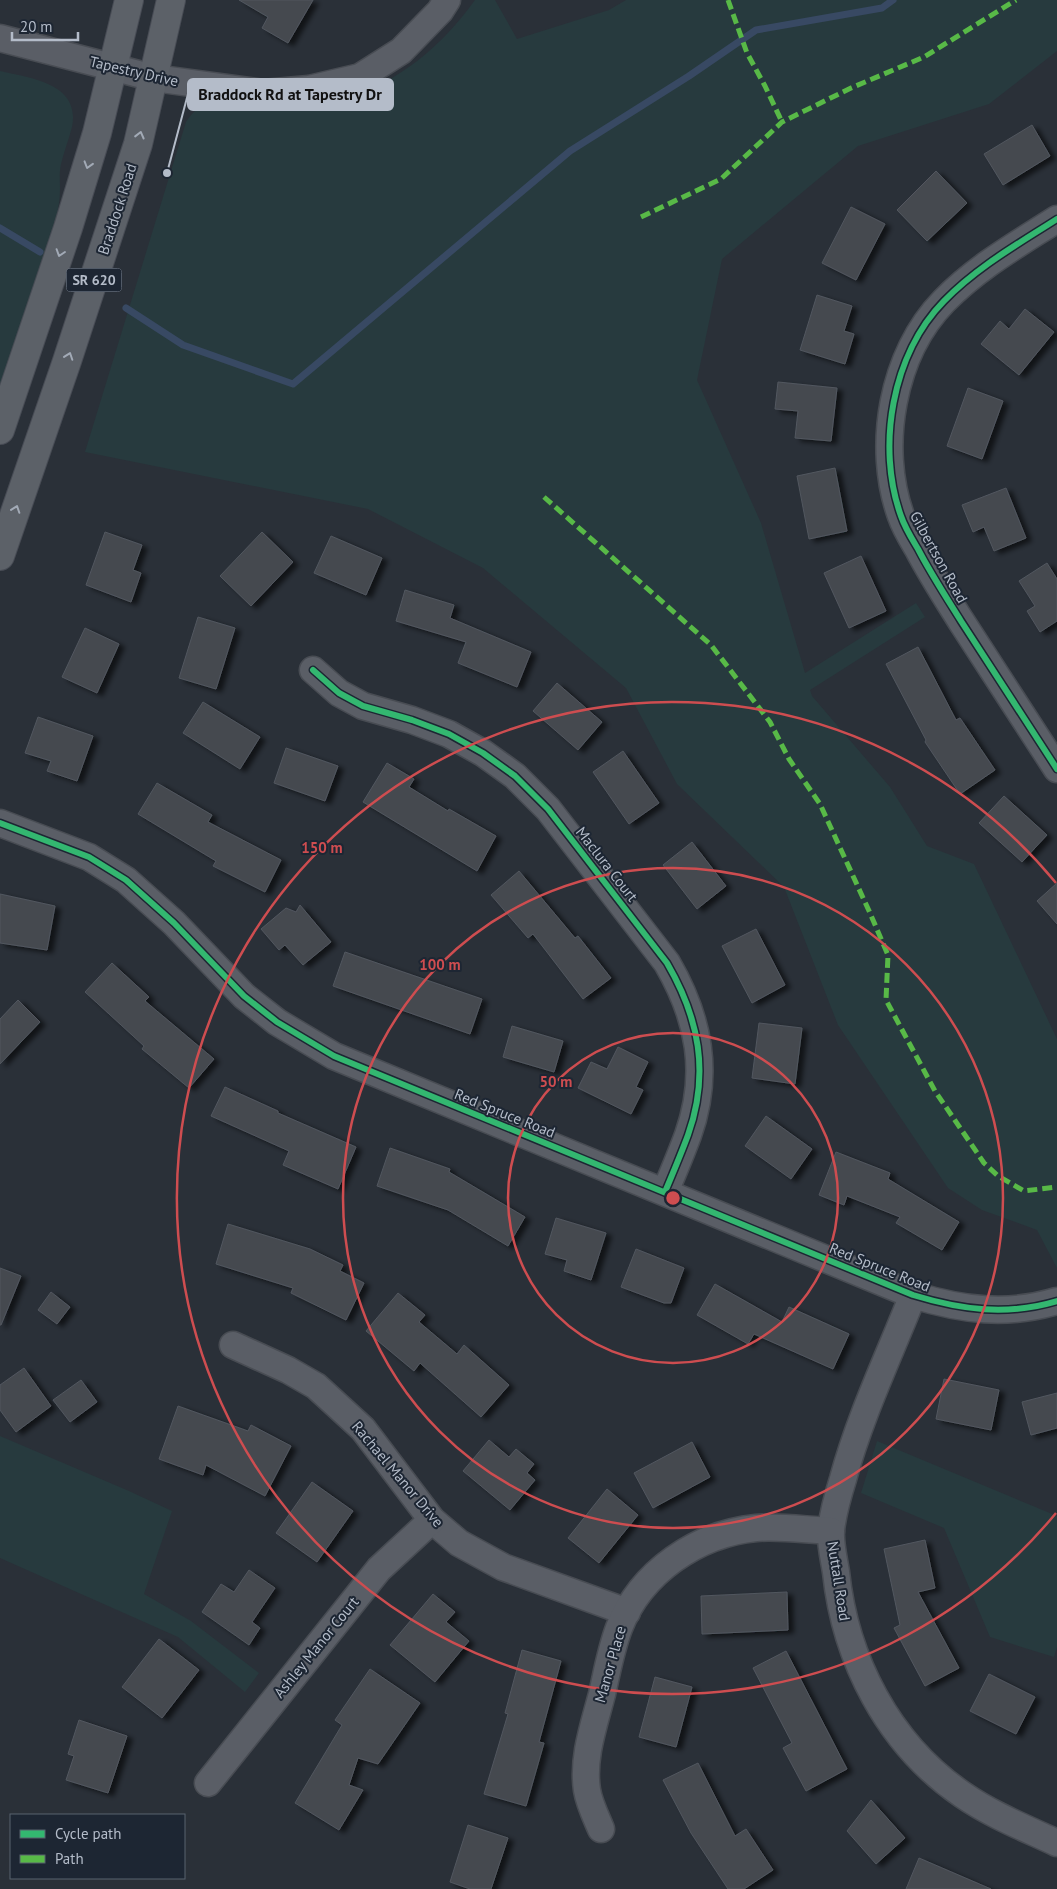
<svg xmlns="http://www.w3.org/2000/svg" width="1057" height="1889" font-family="'PT Sans',sans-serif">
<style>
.green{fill:#273a3e}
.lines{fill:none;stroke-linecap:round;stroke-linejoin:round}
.stream{stroke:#384963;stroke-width:7}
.building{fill:#444950;stroke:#52575f;filter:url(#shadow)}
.minor-casing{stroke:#484c53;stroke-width:29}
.primary-casing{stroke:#484c55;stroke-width:30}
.minor{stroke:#5a5e66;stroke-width:26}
.primary{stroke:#5c6168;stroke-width:28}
.quiet{stroke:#58b947;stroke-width:5;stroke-dasharray:10 5;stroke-linecap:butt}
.cycleway-casing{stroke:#1d2633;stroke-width:9}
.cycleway{stroke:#33b770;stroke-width:6}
.oneway{stroke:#a2aab6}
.ring{fill:none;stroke:#ce4d50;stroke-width:2.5}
.labels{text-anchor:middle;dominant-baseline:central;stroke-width:4;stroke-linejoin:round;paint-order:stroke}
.shield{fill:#1d2633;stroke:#878f9c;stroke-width:1}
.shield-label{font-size:14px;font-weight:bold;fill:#b4bcc9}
.street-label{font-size:15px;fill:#b4bcc9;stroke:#1d2633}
.centre{fill:#ce4d50;stroke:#1d2633;stroke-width:2.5}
.ring-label{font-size:15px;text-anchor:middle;font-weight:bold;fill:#ce4d50;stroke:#1d2633;stroke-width:4;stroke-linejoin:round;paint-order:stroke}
.leader{fill:none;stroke:#b4bcc9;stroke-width:2}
.callout-dot{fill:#b4bcc9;stroke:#1d2633;stroke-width:2}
.callout{fill:#b4bcc9;stroke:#b4bcc9;stroke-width:2}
.callout-label{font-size:16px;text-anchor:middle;font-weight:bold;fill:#111}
</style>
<defs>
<filter id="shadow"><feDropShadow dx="5.5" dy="3" stdDeviation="2.5" flood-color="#0009"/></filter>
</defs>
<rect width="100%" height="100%" fill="#2a3038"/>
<g class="green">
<path d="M 475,0 L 495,0 L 517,39 L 609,10 L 626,0 L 1057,0 L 1057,51 L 989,104 L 858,146 L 722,259 L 697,380 L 761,523 L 805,673 L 916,603 L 925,617 L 810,690 L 812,696 L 890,787 L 927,846 L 974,864 L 1057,1039 L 1057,1268 L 1037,1230 L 982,1210 L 948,1188 L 838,1025 L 784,887 L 677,784 L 626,688 L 483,568 L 368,509 L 85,452 L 186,122 C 192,113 198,106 209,104 C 225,103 243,110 258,110 C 287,112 317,108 345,99 C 399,82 442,46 475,0 Z"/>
<path d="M 0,71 C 30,78 81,83 72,127 C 69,139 64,151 61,164 C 59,173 60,181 60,190 C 60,199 58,208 57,217 L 0,397 Z"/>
<path d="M 0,1436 L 129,1491 L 172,1511 L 144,1594 L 191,1621 L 259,1673 L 245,1692 L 178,1637 L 0,1558 Z"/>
<path d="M 877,1441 L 1057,1516 L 1057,1647 L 1054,1657 L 990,1637 L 944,1528 L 861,1493 Z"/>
</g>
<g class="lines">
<g class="stream">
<path d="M 0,228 L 40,252"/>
<path d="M 126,308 L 183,345 L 293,384 L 570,151 L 689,76 L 756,30 L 882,8 L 893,0"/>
</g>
</g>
<g class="building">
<path d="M 239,0 L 313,0 L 288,43 L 262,28 L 268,17 Z"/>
<path d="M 1032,125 L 1050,156 L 1003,185 L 984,154 Z"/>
<path d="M 936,171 L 967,203 L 927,241 L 897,210 Z"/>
<path d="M 851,207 L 885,224 L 856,280 L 822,263 Z"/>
<path d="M 817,295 L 852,306 L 844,331 L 854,334 L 845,364 L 800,350 Z"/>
<path d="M 1025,309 L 1054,332 L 1019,375 L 981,344 L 1000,321 L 1009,329 Z"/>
<path d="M 778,382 L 837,388 L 831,441 L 795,438 L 798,411 L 775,409 Z"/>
<path d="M 968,388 L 1003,401 L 982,459 L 947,446 Z"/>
<path d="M 835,468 L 847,531 L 809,539 L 797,476 Z"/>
<path d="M 1006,488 L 1026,538 L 994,551 L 984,527 L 973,532 L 962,505 Z"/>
<path d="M 105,532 L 142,545 L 133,570 L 141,573 L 131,602 L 86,585 Z"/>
<path d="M 262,532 L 293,562 L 251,606 L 220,576 Z"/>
<path d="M 331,536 L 382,558 L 366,595 L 314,573 Z"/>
<path d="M 861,556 L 886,611 L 849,628 L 824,573 Z"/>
<path d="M 1047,563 L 1057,579 L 1057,621 L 1040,632 L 1027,611 L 1035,606 L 1019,581 Z"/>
<path d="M 405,590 L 454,605 L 450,618 L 531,652 L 517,687 L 458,663 L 466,642 L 396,621 Z"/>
<path d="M 198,617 L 235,628 L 216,689 L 179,678 Z"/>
<path d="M 85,628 L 119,644 L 97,693 L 62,677 Z"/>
<path d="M 918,647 L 956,720 L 960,718 L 995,770 L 960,794 L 925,742 L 926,740 L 886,664 Z"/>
<path d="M 557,683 L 602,722 L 578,750 L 533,711 Z"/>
<path d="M 203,702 L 260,737 L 240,769 L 183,733 Z"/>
<path d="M 38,717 L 93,736 L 77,781 L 47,771 L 51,761 L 25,753 Z"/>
<path d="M 286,748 L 338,766 L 325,801 L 274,783 Z"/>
<path d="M 623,751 L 659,803 L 629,824 L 593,772 Z"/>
<path d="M 387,763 L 414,779 L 409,787 L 448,811 L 449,809 L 496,836 L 477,871 L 363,802 Z"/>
<path d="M 157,783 L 212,815 L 208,822 L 281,860 L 265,892 L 213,866 L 216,861 L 138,814 Z"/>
<path d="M 1004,796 L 1047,835 L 1022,862 L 979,823 Z"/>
<path d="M 692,842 L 726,886 L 697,909 L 663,865 Z"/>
<path d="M 519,871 L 575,938 L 578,936 L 611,978 L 583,999 L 533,934 L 528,938 L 491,895 Z"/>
<path d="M 1057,883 L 1057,924 L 1037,901 Z"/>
<path d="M 0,894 L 55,906 L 47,950 L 0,943 Z"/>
<path d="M 300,905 L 331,942 L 303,965 L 285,945 L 279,950 L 261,929 L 286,908 L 296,912 Z"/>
<path d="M 756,929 L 785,985 L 752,1003 L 722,946 Z"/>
<path d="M 345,952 L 482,999 L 470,1034 L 333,986 Z"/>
<path d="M 112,963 L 149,997 L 145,1001 L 214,1059 L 189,1088 L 142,1049 L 144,1046 L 85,992 Z"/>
<path d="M 18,1000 L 40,1022 L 0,1064 L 0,1019 Z"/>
<path d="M 759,1023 L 802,1028 L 795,1084 L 752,1078 Z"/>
<path d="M 512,1026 L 563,1041 L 554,1072 L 503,1057 Z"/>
<path d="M 618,1047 L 648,1062 L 636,1087 L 643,1090 L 631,1114 L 578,1088 L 591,1062 L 607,1069 Z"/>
<path d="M 225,1087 L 278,1111 L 278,1113 L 356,1147 L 338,1189 L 283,1165 L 289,1151 L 211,1116 Z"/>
<path d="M 766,1116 L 812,1149 L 791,1179 L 745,1146 Z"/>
<path d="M 390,1148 L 450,1169 L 449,1172 L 525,1217 L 508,1246 L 448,1210 L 377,1186 Z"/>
<path d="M 836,1152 L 890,1173 L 888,1179 L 959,1222 L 942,1250 L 896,1223 L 900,1217 L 847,1196 L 844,1205 L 819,1195 Z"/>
<path d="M 556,1218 L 606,1233 L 591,1280 L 564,1271 L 567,1260 L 545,1254 Z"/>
<path d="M 228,1224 L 310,1249 L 343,1265 L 340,1271 L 364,1283 L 346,1320 L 291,1293 L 293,1288 L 216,1264 Z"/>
<path d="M 636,1249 L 684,1268 L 671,1303 L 664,1303 L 621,1287 Z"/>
<path d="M 0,1268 L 21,1276 L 1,1325 L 0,1325 Z"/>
<path d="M 715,1284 L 782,1322 L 789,1307 L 849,1334 L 833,1369 L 754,1334 L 748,1344 L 697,1315 Z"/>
<path d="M 51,1292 L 70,1307 L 57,1324 L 38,1310 Z"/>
<path d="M 398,1293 L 425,1315 L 419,1322 L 457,1354 L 464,1345 L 509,1385 L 481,1417 L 420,1363 L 414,1371 L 366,1331 Z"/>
<path d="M 24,1368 L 51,1406 L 16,1432 L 0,1410 L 0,1385 Z"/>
<path d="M 944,1379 L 999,1390 L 991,1430 L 936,1419 Z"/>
<path d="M 81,1380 L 97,1402 L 70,1422 L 53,1400 Z"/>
<path d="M 1057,1393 L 1057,1428 L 1031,1435 L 1022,1402 Z"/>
<path d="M 178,1406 L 248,1431 L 251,1425 L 291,1446 L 265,1496 L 206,1465 L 203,1475 L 159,1459 Z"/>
<path d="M 489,1440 L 509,1457 L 516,1449 L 534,1464 L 527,1473 L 535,1480 L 510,1510 L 463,1471 Z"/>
<path d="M 692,1442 L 710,1477 L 653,1508 L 634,1473 Z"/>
<path d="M 312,1482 L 353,1511 L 317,1562 L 276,1533 Z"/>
<path d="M 607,1489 L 638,1515 L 599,1563 L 568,1538 Z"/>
<path d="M 925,1540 L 935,1588 L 918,1592 L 959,1668 L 925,1686 L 894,1628 L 900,1625 L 884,1549 Z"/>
<path d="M 249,1570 L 275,1588 L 252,1622 L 260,1628 L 249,1645 L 202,1612 L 221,1584 L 234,1592 Z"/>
<path d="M 787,1592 L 788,1630 L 702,1634 L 701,1596 Z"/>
<path d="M 433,1594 L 455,1612 L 446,1622 L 469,1641 L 435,1682 L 390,1645 Z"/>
<path d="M 159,1639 L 199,1670 L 162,1718 L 122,1687 Z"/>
<path d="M 522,1650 L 561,1661 L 539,1742 L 544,1743 L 526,1806 L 484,1794 L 508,1714 L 505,1713 Z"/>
<path d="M 786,1651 L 847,1769 L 806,1791 L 783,1748 L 792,1743 L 753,1668 Z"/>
<path d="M 370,1669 L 420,1703 L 378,1764 L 358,1758 L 349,1785 L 363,1790 L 339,1830 L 295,1803 L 342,1725 L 335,1720 Z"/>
<path d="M 989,1674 L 1035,1697 L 1016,1734 L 970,1711 Z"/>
<path d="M 655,1677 L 692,1687 L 676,1747 L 639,1737 Z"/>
<path d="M 79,1720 L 127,1736 L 108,1793 L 66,1780 L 74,1756 L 68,1754 Z"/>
<path d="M 698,1763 L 735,1836 L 746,1829 L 773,1870 L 744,1889 L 728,1889 L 691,1833 L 663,1780 Z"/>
<path d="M 871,1800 L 905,1838 L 876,1864 L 847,1831 Z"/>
<path d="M 468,1825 L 508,1838 L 491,1889 L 470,1889 L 450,1882 Z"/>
<path d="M 919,1858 L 991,1889 L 906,1889 Z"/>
</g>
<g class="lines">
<g class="minor-casing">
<g id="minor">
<path d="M 0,38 L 154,78 L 264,93 L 309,89 L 360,77 L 401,51 L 440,11 L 447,0"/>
<path d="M 1057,219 C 1018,244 977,267 944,301 C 892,354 876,447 901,516 C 905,528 912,539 918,549 C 931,574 946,597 961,621 C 993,670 1025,720 1057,769"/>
<path d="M 313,670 L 339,693 L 363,706 L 412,720 L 449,734 L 483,753 L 515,776 L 548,809 L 667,963 C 699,1018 710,1073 688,1135 C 681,1154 673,1173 665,1192"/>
<path d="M 0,823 L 89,857 L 126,880 L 174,923 L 244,996 L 277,1022 L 334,1056 L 913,1295 C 962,1310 1007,1316 1057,1301"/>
<path d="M 913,1295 C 889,1356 860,1416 843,1479 C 838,1495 833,1513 831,1530 C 830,1544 834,1559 836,1572 C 845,1659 888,1744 963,1795 C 992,1815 1025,1828 1057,1843"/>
<path d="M 233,1345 L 288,1370 L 316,1386 L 363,1429 L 432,1520 L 459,1543 L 503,1567 L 627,1612"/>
<path d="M 208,1783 L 379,1569 L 432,1520"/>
<path d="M 601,1829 C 596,1817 589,1803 587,1790 C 582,1758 594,1725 602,1694 C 607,1672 611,1649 619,1628 C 641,1572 697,1534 756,1528 C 781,1526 806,1530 831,1531"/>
</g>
</g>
<g class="primary-casing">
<g id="primary">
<path d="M 0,430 L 68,228 L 97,133 L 129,0"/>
<path d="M 0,556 L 67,361 L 138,144 L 171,0"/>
</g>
</g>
<use href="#minor" class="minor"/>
<use href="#primary" class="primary"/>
<g class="quiet">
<path d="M 728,0 L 747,53 L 765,86 L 782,122"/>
<path d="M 641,217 L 721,179 L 782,122 L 851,88 L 924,57 L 1016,0"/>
<path d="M 544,497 L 711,645 L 770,722 L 789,759 L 820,804 L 870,913 L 888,955 L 886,1000 L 935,1091 L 984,1163 L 998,1176 L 1024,1191 L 1057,1187"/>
</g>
<g class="cycleway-casing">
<g id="cycleway">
<path d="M 1057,219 C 1018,244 977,267 944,301 C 892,354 876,447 901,516 C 905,528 912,539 918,549 C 931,574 946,597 961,621 C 993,670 1025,720 1057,769"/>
<path d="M 313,670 L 339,693 L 363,706 L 412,720 L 449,734 L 483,753 L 515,776 L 548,809 L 667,963 C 699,1018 710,1073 688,1135 C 681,1154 673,1173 665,1192"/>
<path d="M 0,823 L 89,857 L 126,880 L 174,923 L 244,996 L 277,1022 L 334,1056 L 913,1295 C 962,1310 1007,1316 1057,1301"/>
</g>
</g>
<use href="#cycleway" class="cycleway"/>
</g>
<defs><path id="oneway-chevron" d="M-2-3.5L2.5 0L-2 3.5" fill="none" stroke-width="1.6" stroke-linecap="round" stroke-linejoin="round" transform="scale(1.25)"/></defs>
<g class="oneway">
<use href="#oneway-chevron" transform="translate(140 135) rotate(-76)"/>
<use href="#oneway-chevron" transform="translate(88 165) rotate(107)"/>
<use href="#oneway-chevron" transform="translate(60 253) rotate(108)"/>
<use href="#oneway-chevron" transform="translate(69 356) rotate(-71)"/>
<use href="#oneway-chevron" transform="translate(16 509) rotate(-71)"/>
</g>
<g class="ring">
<circle cx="673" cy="1198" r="165"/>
<circle cx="673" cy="1198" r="330"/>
<path d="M1056 1513A496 496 0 1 1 1056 883"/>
</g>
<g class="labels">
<rect class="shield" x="66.5" y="268.5" width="55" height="23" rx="4"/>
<g class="shield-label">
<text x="94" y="280">SR 620</text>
</g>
<g class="street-label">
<text transform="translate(134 71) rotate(13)">Tapestry Drive</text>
<text transform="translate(117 209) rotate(-72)">Braddock Road</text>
<text transform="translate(939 557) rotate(61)">Gilbertson Road</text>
<text transform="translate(607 864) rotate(52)">Maclura Court</text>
<text transform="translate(505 1113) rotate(22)">Red Spruce Road</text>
<text transform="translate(880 1267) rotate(22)">Red Spruce Road</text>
<text transform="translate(398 1474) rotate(50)">Rachael Manor Drive</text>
<text transform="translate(839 1581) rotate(81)">Nuttall Road</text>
<text transform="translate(316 1647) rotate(-51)">Ashley Manor Court</text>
<text transform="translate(610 1664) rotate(-74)">Manor Place</text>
</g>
</g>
<circle cx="673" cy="1198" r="8" class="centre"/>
<g class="ring-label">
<text x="322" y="853">150 m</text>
<text x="440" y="970">100 m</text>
<text x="556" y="1087">50 m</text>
</g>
<path class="leader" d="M167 173L188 94"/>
<circle class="callout-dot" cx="167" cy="173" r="5"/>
<rect class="callout" x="188" y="79" width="205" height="31" rx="5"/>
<g class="callout-label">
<text x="290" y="100">Braddock Rd at Tapestry Dr</text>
</g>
<rect x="10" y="1814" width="175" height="65" fill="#1d2633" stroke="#59626f"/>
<rect x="20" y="1830" width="25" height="8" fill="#33b770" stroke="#59626f"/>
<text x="55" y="1839" font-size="15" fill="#b4bcc9">Cycle path</text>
<rect x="20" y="1855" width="25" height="8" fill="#58b947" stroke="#59626f"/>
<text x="55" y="1864" font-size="15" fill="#b4bcc9">Path</text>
<path d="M12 32v8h66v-8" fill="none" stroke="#b4bcc9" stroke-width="2.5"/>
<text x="20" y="32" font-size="15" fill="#b4bcc9" stroke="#1d2633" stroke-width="4" paint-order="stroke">20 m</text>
</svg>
